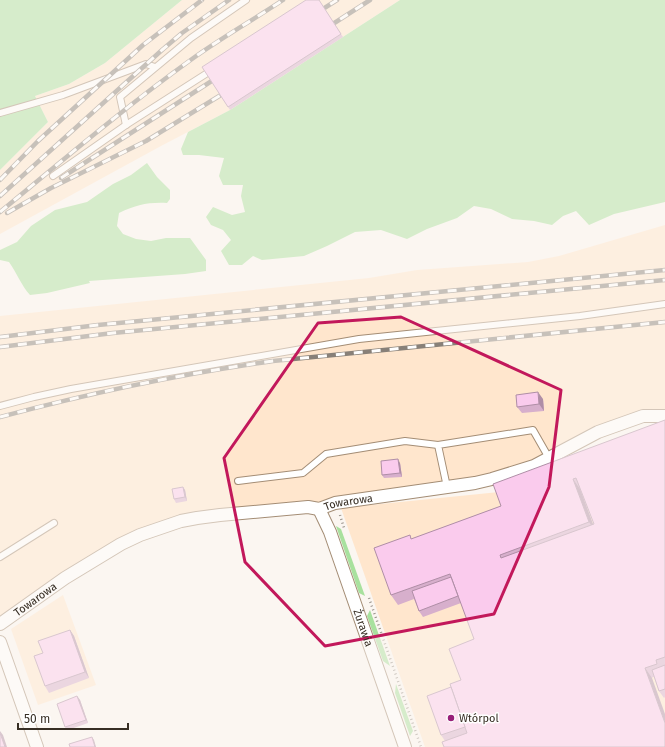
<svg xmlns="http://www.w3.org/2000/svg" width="665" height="747" font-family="'Fira Sans',sans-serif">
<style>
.built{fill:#ffe6cd}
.green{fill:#a8e19e}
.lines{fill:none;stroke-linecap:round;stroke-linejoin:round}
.lane-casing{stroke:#a48d75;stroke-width:8}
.street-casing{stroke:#a48d75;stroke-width:14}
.path{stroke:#9a938b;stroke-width:2.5;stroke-dasharray:1 3;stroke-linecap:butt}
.lane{stroke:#fff;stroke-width:6}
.street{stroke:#fff;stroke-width:12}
.rail-casing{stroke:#888078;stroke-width:4.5}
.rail{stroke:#fff;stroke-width:3;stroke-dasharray:9;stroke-linecap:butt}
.wall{fill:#d7afcc;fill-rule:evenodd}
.shaded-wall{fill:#af8ea6}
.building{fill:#facbed;stroke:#af8ea6;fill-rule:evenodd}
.marked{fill:none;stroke:#c2185b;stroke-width:3;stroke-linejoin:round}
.poi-dot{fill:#981f79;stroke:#fff;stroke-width:1.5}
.labels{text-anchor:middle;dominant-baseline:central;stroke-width:3;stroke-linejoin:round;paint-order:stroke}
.street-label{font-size:11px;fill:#372e24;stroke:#fff}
.poi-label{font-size:11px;fill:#372e24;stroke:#fff;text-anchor:start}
</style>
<rect width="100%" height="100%" fill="#fbf6f1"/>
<g class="built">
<path d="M 182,0 L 400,0 L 230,110 L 161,146 L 0,234 L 0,170 L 48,122 L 35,96 L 69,84 L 105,63 Z"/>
<path d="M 665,225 L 665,417 L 642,415 L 534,465 L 492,478 L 158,527 L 0,622 L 0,316 L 369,278 L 417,270 L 528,262 L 559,256 Z"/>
<path d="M 665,431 L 665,747 L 425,747 L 341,508 L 499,492 Z"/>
<path d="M 63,595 L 96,685 L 38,705 L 11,629 Z"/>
</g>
<g class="green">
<path d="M 0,0 L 182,0 L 105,63 L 69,84 L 35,96 L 48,122 L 0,170 Z"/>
<path d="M 400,0 L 665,0 L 665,202 L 614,214 L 589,225 L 576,211 L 563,216 L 552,225 L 534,221 L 512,219 L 491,209 L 474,206 L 457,218 L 427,229 L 407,239 L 381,230 L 355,232 L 327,246 L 304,256 L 262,260 L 253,256 L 242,265 L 229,265 L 221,251 L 231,240 L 223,230 L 211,225 L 206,217 L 213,207 L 232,215 L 245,212 L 241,196 L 243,185 L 223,185 L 219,176 L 224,158 L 199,155 L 183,155 L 181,149 L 188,132 L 230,110 Z"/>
<path d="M 147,163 L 157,177 L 170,190 L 170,199 L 167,203 C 149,202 135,205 119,213 L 117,226 L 123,234 L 136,239 L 151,241 L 166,238 L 190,238 L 206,260 L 206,271 L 185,274 L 89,281 L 90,283 L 47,293 L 30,295 C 21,285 17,273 9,262 L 0,260 L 0,250 L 17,242 L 31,226 L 55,210 L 87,202 L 113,184 L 131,175 Z"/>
<path d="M 336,526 L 341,529 L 365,596 L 359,593 Z"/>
<path d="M 370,610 L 390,666 L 383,661 L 367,616 Z"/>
<path d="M 396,684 L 413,731 L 410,736 L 395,693 Z"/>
</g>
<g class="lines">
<g class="lane-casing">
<g id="lane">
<path d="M 0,113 L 63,95 L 146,64 L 155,67"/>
<path d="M 126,125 L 120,97 L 191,38 L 246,0"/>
<path d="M 53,176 L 126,125 L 212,70"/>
<path d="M 0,406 L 34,397 L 71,389 L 359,339 L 580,316 L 665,304"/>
<path d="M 238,481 L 303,473 L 326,454 L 405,441 L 438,445"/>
<path d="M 447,487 L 438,445 L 533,430 L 549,458"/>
<path d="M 0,557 L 54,523"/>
</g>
</g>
<g class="street-casing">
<g id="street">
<path id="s1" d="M 319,509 L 330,532 L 405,747"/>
<path id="s2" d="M 0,624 L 65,578 L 121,544 L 140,535 L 181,521 L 197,518 L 220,515 L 308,507 L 319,509 L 335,503 L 475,483 L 492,479 L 534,466 L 598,432 L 643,416 L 665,416"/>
<path d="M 0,642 L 37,747"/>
</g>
</g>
<g class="path">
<path d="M 340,515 L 344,528"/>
<path d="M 369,598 L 421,747"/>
</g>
<use href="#lane" class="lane"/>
<use href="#street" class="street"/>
<g class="rail-casing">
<g id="rail">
<path d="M 315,14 L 337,0"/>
<path d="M 325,29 L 370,0"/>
<path d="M 61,178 L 221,75"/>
<path d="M 0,180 L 38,141 L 143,45 L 202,0"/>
<path d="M 0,196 L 162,50 L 182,33 L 229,0"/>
<path d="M 0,212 C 63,160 125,107 192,59 C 221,38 253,20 283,0"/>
<path d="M 7,213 L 51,188 L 146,141 L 229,90"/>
<path d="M 0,337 L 98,325 L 665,270"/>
<path d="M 0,347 L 113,333 L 665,280"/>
<path d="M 0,417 C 90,393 181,374 273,361 L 665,322"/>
</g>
</g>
<use href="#rail" class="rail"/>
</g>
<g class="wall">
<path d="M 319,0 L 343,37 L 230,110 L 202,67 Z"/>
<path d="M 543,399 L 544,411 L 522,413 L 517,407 Z"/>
<path d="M 665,420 L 665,697 L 664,698 L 659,691 L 654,677 L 445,741 L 441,735 L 451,687 L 461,680 L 474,639 L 461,603 L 423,617 L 419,611 L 414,599 L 398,605 L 391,595 L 412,539 L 501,506 ZM 580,489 L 594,524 L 593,525 Z"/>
<path d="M 400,463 L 402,477 L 384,478 L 382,475 Z"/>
<path d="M 183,487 L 185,490 L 187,501 L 176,503 L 174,499 Z"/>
<path d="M 70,630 L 74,636 L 89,678 L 49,693 L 45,686 L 43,653 Z"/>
<path d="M 77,696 L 80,700 L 88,723 L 68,730 L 65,727 Z"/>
</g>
<g class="shaded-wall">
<path d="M 538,392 L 543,399 L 544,411 L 539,404 Z"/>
<path d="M 398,459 L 400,463 L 402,477 L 400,473 Z"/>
<path d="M 573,479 L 580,489 L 596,532 L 589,522 Z"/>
<path d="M 183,487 L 185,490 L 187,501 L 185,497 Z"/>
<path d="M 70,630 L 74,636 L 89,678 L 85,672 Z"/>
<path d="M 645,668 L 652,678 L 665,714 L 665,723 Z"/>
<path d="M 77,696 L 80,700 L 88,723 L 86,720 Z"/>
<path d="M 0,731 L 3,735 L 7,747 L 5,747 L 0,733 Z"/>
<path d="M 92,737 L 94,740 L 96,747 L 95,747 Z"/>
</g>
<g class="building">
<path d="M 306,0 L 319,0 L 341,34 L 228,107 L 202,67 Z"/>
<path d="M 538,392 L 539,404 L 517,407 L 516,395 Z"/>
<path d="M 665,420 L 665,657 L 656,660 L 657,664 L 645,668 L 665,723 L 665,747 L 444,747 L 442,742 L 467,733 L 450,684 L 461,680 L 449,649 L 474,639 L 450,574 L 391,595 L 374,548 L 410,535 L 411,539 L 501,506 L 493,484 ZM 576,478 L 594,524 L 501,558 L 500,555 L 589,522 L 573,479 Z"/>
<path d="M 398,459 L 400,473 L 382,475 L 381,461 Z"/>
<path d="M 183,487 L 185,497 L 174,499 L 172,489 Z"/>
<path d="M 451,577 L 458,596 L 419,611 L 412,591 Z"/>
<path d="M 70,630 L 85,672 L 45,686 L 34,656 L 43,653 L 38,641 Z"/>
<path d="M 665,665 L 665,689 L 659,691 L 652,670 Z"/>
<path d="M 451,687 L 465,727 L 441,735 L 427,696 Z"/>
<path d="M 77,696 L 86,720 L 65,727 L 57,704 Z"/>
<path d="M 0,733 L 5,747 L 0,747 Z"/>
<path d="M 92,737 L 95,747 L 70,747 L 69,744 Z"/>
</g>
<path d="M0 0H665V747H0ZM 401,317 L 561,390 L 549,487 L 494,614 L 325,646 L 245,562 L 224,458 L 318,323 Z" fill="#fbf6f1" fill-opacity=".55" fill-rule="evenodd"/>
<path class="marked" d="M 401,317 L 561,390 L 549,487 L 494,614 L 325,646 L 245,562 L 224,458 L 318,323 Z"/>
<circle class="poi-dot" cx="451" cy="718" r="4"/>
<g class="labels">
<g class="street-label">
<text stroke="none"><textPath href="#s2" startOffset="379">Towarowa</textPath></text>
<text stroke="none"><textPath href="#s2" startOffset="43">Towarowa</textPath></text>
<text stroke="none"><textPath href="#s1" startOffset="127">Żurawia</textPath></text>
</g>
<g class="poi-label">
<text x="459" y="718">Wtórpol</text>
</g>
</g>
<path d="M18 723v6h110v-6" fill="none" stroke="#372e24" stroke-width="2"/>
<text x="24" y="723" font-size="12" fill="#372e24" stroke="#ffffff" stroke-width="3" paint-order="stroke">50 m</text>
</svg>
